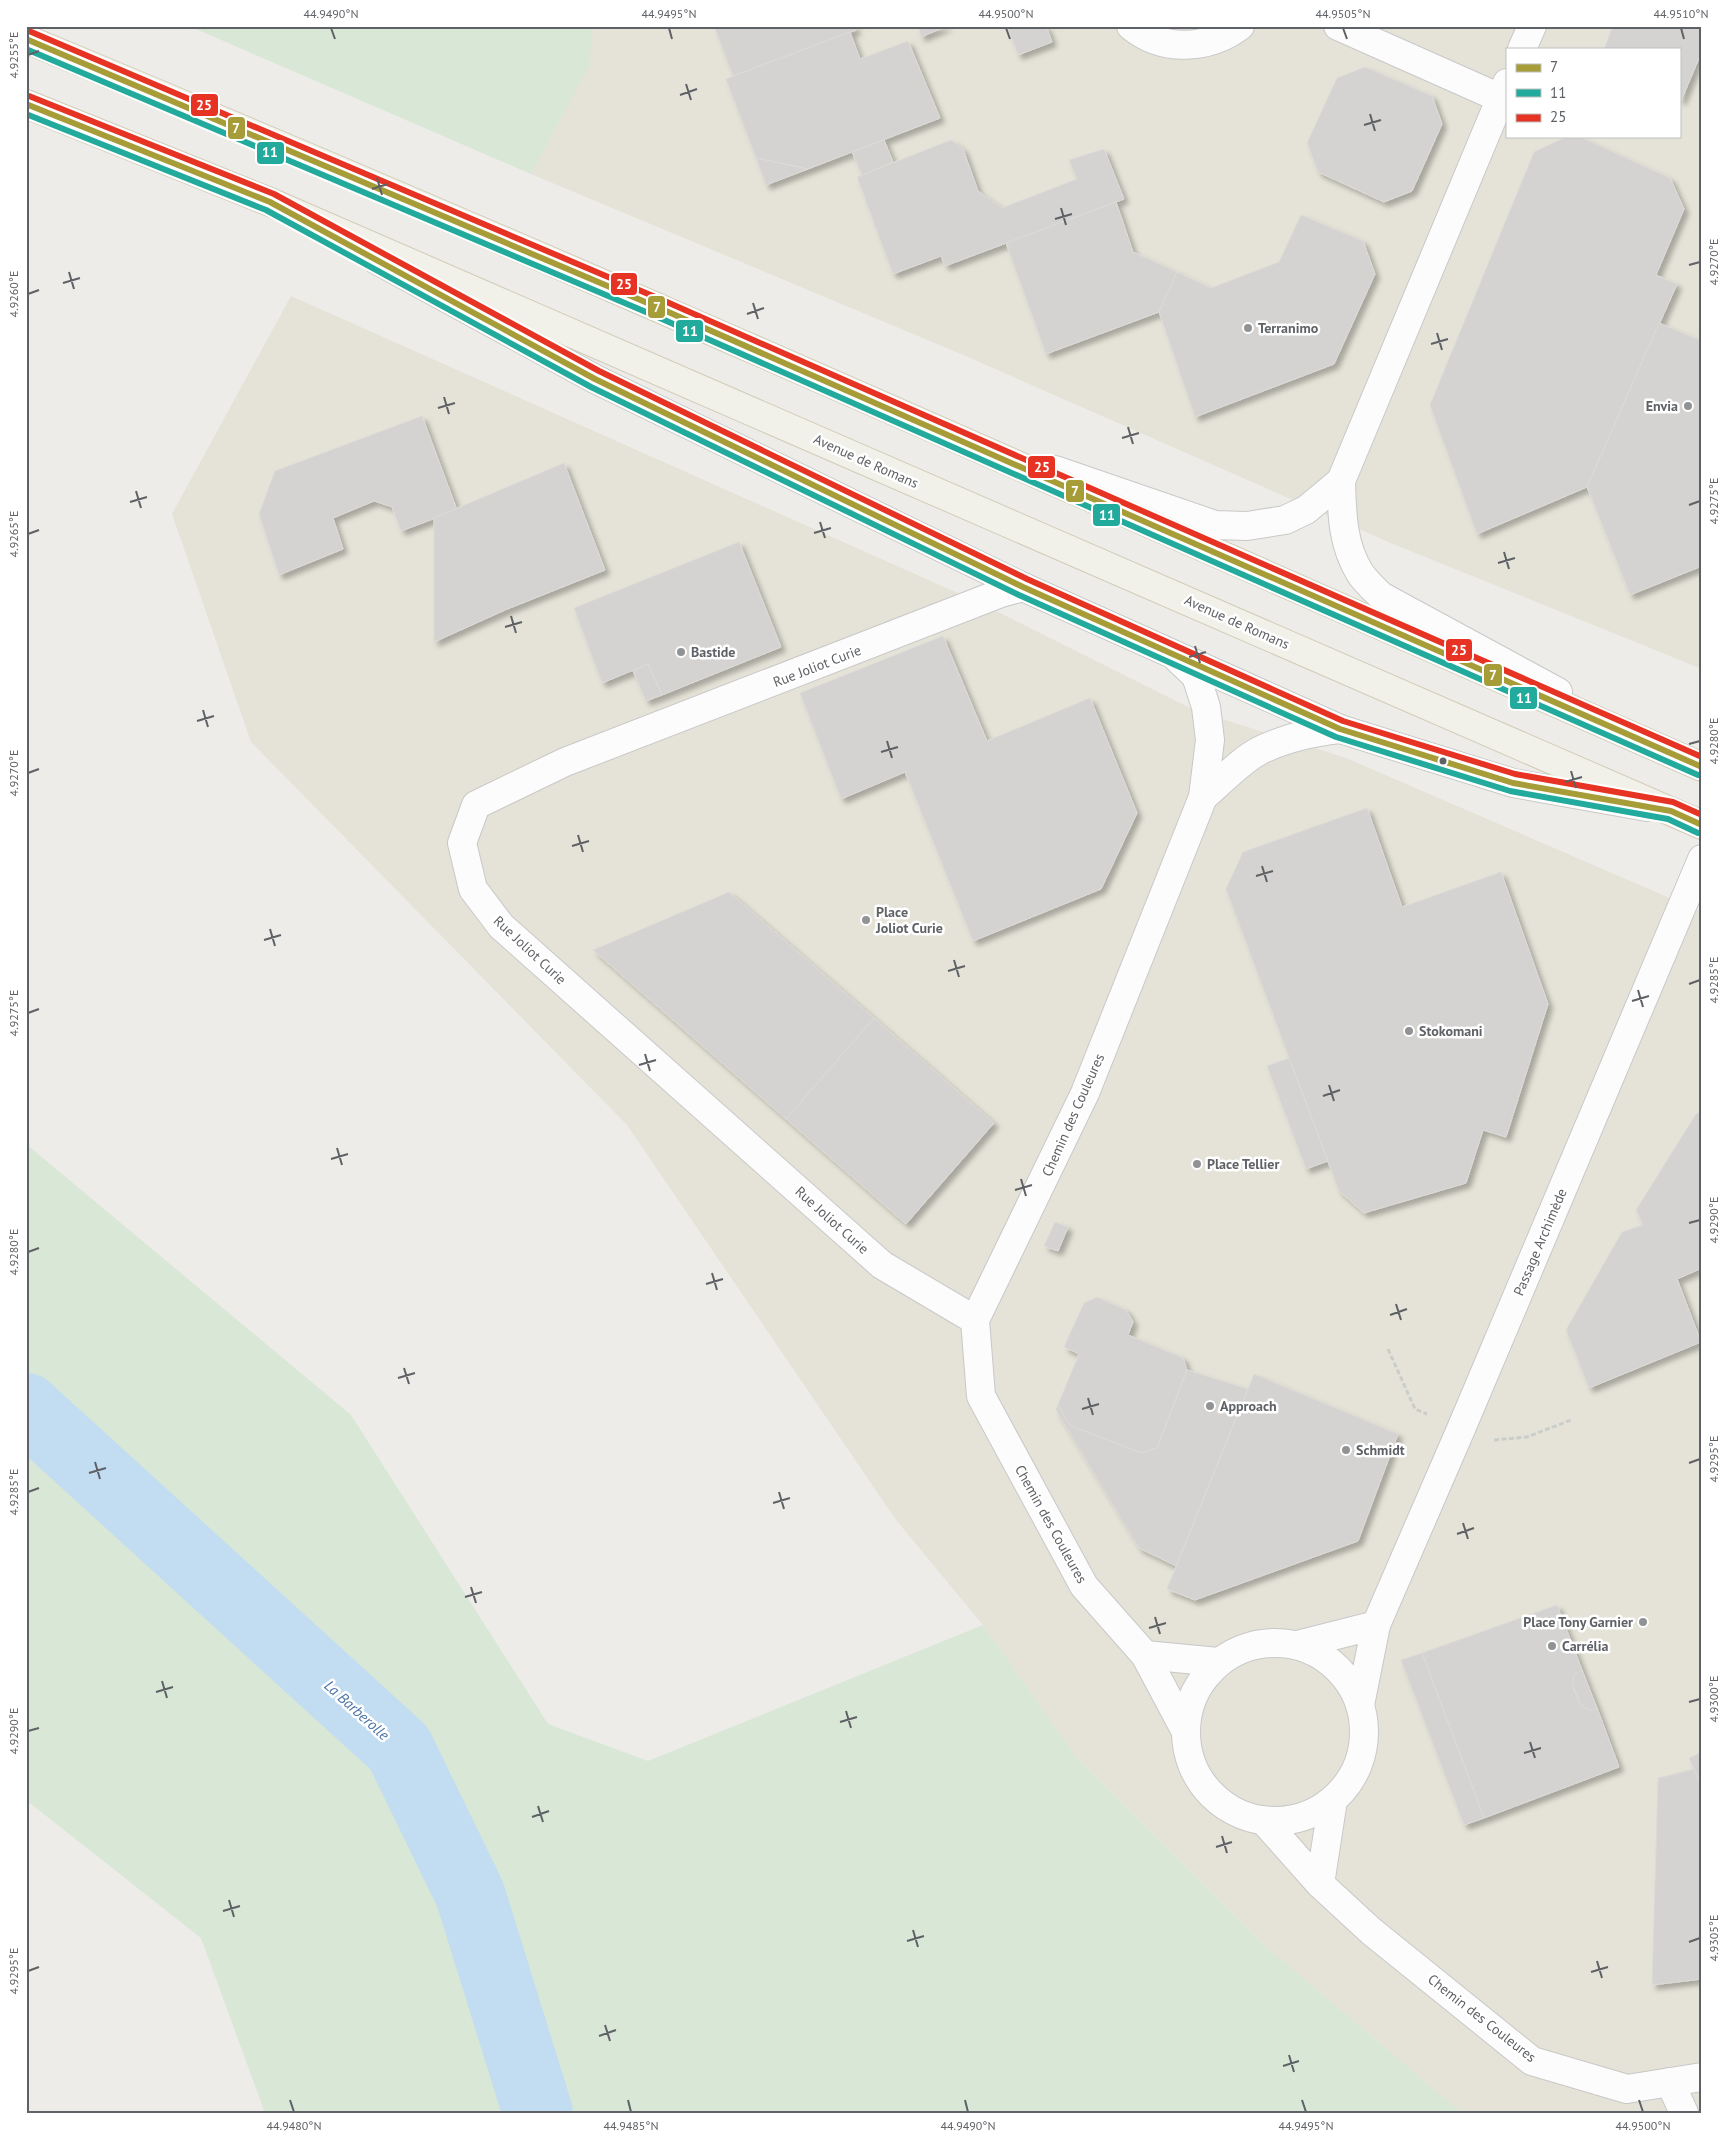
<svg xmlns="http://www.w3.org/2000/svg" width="1728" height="2139" font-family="'PT Sans',sans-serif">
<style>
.commercial{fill:#e5e3d7;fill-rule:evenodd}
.green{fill:#d8e7d6}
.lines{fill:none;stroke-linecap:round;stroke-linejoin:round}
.river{stroke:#c2dcf1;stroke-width:70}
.building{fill:#d4d3d1;stroke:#dcdbd8;filter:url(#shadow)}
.minor-casing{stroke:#c8c8c8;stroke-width:30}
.major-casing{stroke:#d2ccb9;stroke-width:30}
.path{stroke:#cacecb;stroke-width:3;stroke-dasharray:5 2.5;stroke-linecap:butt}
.minor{stroke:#fcfcfc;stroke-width:28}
.major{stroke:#f2f1e9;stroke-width:28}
.bus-1-casing{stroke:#fff;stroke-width:10}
.bus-2-casing{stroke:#fff;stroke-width:10}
.bus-3-casing{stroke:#fff;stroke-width:10}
.bus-1{stroke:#a69c38;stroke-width:6}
.bus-2{stroke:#22aa9d;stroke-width:6}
.bus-3{stroke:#e63323;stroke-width:6}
.ticks{fill:none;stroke:#5e6165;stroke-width:2}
.poi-dot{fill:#909293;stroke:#fff;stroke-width:2}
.bus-dot{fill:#5e6165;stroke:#fff;stroke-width:2}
.labels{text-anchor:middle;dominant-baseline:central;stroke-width:5;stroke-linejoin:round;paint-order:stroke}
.poi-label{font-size:14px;font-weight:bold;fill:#5e6165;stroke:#fff;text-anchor:start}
.street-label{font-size:14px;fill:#5e6165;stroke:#fff}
.water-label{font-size:15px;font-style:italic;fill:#4e76a6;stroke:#fff}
.line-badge{stroke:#fff;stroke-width:2}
.badge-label{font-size:14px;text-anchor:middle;font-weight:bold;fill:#fff}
.neatline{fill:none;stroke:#5e6165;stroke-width:2}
.ticks-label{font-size:12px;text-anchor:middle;fill:#5e6165}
</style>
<defs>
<filter id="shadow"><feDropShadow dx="4.5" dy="4.5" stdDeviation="2.5" flood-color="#0004"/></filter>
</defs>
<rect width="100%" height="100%" fill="#edece8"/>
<g class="commercial">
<path d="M 593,26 L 1702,26 L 1702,669 L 1393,544 L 961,354 L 531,174 L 588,66 ZM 1507,49 L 1679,49 L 1679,136 L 1507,136 Z"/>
<path d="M 291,296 L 978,602 L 1194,710 L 1346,758 L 1702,912 L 1702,2113 L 1462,2113 L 1263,1944 L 1076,1757 L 983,1625 L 896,1520 L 627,1125 L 251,742 L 172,514 Z"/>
</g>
<g class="green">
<path d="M 189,26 L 593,26 L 589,66 L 531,174 Z"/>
<path d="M 26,1144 L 351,1415 L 548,1724 L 648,1761 L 983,1625 L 1076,1757 L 1263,1944 L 1462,2113 L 265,2113 L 201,1938 L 26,1800 Z"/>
</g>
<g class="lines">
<path class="river" d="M 26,1408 L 399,1748 L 470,1894 L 538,2113"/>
</g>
<g class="building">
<path d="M 714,26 L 855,26 L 856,30 L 733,76 Z"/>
<path d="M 918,26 L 947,26 L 921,37 Z"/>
<path d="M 1007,26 L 1046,26 L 1052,42 L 1018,55 Z"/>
<path d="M 1613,26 L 1702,26 L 1702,51 L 1681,101 L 1679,100 L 1679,49 L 1604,49 Z"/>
<path d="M 850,32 L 860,59 L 908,41 L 940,118 L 808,169 L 756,158 L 726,79 Z"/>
<path d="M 1365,67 L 1432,96 L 1442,124 L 1412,191 L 1384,202 L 1318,172 L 1307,143 L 1337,78 Z"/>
<path d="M 1568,136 L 1578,136 L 1670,178 L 1684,209 L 1656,275 L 1677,284 L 1587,487 L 1477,534 L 1430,405 L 1534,152 Z"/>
<path d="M 884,140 L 893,162 L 862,175 L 852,152 Z"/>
<path d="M 951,140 L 963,149 L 978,191 L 1002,208 L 1077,179 L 1069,160 L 1104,149 L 1124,199 L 945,266 L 941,256 L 893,274 L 857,177 Z"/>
<path d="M 756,158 L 808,169 L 766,185 Z"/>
<path d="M 1116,202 L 1133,252 L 1177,272 L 1159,312 L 1046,354 L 1006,243 Z"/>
<path d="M 1301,215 L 1363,241 L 1375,274 L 1334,364 L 1195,417 L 1159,312 L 1177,272 L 1211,288 L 1279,262 Z"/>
<path d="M 1659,323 L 1702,341 L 1702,566 L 1630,595 L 1587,487 Z"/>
<path d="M 422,416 L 457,510 L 401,531 L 392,507 L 374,501 L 333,518 L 343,549 L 279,575 L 259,514 L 275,471 Z"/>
<path d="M 564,463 L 605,570 L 505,610 L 434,642 L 434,518 Z"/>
<path d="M 739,542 L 781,647 L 662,695 L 648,664 L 602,683 L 574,608 Z"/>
<path d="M 943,636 L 987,741 L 1090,698 L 1137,813 L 1101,889 L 973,941 L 905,772 L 841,799 L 800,693 Z"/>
<path d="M 648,664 L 662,695 L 646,701 L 633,671 Z"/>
<path d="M 1367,808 L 1402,907 L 1501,872 L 1548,1004 L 1506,1137 L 1483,1130 L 1466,1183 L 1364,1213 L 1339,1191 L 1226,889 L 1243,852 Z"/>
<path d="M 729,892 L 874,1018 L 786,1119 L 593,950 Z"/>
<path d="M 874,1018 L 994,1123 L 906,1224 L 786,1119 Z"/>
<path d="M 1289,1058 L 1328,1161 L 1306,1169 L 1267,1066 Z"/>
<path d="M 1702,1112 L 1702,1268 L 1677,1279 L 1701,1342 L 1589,1388 L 1566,1330 L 1622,1232 L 1643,1225 L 1636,1210 L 1696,1114 Z"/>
<path d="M 1055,1222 L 1068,1227 L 1058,1251 L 1044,1246 Z"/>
<path d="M 1097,1297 L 1126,1310 L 1133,1322 L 1128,1335 L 1183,1358 L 1187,1370 L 1157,1448 L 1141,1453 L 1069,1425 L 1058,1405 L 1079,1354 L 1064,1347 L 1084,1303 Z"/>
<path d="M 1187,1370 L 1248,1389 L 1176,1566 L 1139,1548 L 1056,1410 L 1058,1405 L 1069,1425 L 1141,1453 L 1157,1448 Z"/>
<path d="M 1254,1374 L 1398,1434 L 1358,1541 L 1195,1600 L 1167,1589 Z"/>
<path d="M 1557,1605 L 1582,1670 L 1573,1678 L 1574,1690 L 1580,1704 L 1587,1710 L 1597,1708 L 1619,1767 L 1484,1818 L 1422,1653 Z"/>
<path d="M 1422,1653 L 1484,1818 L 1464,1825 L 1401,1660 Z"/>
<path d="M 1582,1670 L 1597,1708 L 1590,1711 L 1580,1704 L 1572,1683 L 1575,1674 Z"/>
<path d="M 1702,1752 L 1702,1788 L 1689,1758 Z"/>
<path d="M 1694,1769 L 1702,1788 L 1702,1979 L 1652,1985 L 1658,1778 Z"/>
</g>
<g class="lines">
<g class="minor-casing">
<g id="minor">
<path d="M 1131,26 C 1162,52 1208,50 1240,26"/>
<path d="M 1338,26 L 1500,98"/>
<path d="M 1522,49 L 1532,26"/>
<path d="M 1507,83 L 1341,481 C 1342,513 1342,544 1360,573 C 1365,581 1374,589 1381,596 L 1558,692"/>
<path d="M 377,260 L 595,379 L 1023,587 L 1340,729 L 1513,783 L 1647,807"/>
<path d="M 1055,470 L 1215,525 L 1247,526 L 1285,520 L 1306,510 L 1341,481"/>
<path d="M 1178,659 L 1196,676 L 1206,707 L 1210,740 L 1203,797 L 1085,1093 L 975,1320 L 981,1396 L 1084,1586 L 1145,1655 L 1185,1730"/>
<path d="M 1203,797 C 1220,783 1240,761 1259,751 C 1284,738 1313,732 1340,729"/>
<path d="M 975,1320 L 882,1265 L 501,926 L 473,889 L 462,843 L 476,805 L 565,762 L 1001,593 L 1023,587"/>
<circle cx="1275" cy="1732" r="89"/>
<path d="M 1297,1645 L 1376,1625"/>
<path d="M 1145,1655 L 1218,1662"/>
<path d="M 1360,1705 L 1376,1625 L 1461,1429 L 1702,859"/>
<path d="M 1264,1821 L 1320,1884 L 1371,1931 L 1532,2061 L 1627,2089 L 1702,2077"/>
<path d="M 1320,1884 L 1333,1800"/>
<path d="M 1670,2082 L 1684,2113"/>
</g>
</g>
<g class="major-casing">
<g id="major">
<path d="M 26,39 C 589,272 1144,522 1702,767"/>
<path d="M 26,104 L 270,202 L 1702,825"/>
</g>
</g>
<g class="path">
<path d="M 1388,1349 L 1415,1409 L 1427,1414"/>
<path d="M 1494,1440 L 1527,1437 L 1571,1420"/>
</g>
<use href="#minor" class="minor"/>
<use href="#major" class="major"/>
<g class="bus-1-casing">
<g id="bus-1">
<path d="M 26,39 L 657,307 L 1702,767"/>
<path d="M 26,104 L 270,202 L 595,379 L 1023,587 L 1340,729 L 1513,783 L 1671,811 L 1702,825"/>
</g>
</g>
<g class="bus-2-casing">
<g id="bus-2">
<path d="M 26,49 L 653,315 L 1698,775"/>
<path d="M 26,114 L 266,210 L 591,387 L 1019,595 L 1336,737 L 1510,791 L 1668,819 L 1698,833"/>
</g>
</g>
<g class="bus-3-casing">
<g id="bus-3">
<path d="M 29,31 L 660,299 L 1702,757"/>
<path d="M 29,96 L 274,194 L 599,371 L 1027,579 L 1343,721 L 1515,774 L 1673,802 L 1702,815"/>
</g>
</g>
<use href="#bus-1" class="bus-1"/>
<use href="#bus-2" class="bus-2"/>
<use href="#bus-3" class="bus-3"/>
</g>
<path class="ticks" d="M 331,28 L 335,39M 669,28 L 672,39M 1006,28 L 1010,39M 1343,28 L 1347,39M 1681,28 L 1684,39M 28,55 L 39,51M 686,84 L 691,100M 680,95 L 697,89M 1370,114 L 1375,131M 1364,125 L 1381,120M 377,178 L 382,195M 372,189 L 388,184M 1061,208 L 1066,225M 1055,219 L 1072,214M 1689,265 L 1700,262M 69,272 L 74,289M 63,283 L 80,278M 28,294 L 39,290M 753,303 L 758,319M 747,314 L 764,308M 1437,333 L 1442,350M 1431,344 L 1448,339M 444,397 L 449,414M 438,408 L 455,403M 1128,427 L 1133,444M 1122,438 L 1139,433M 136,491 L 141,508M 130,502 L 147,497M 1689,505 L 1700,501M 820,522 L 825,538M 814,533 L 831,528M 28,534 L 39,530M 1504,552 L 1509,569M 1498,563 L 1515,558M 511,616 L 516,633M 505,627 L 522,622M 1195,646 L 1200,663M 1189,657 L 1206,652M 203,710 L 208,727M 197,721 L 214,716M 887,741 L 892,758M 1689,744 L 1700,741M 881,752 L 898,747M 1571,771 L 1576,788M 28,773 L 39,769M 1565,782 L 1582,777M 578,835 L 583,852M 572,846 L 589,841M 1262,866 L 1267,882M 1256,876 L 1273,871M 270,929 L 275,946M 264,940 L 281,935M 954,960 L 959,977M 948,971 L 965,966M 1689,984 L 1700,980M 1638,990 L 1643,1007M 1632,1001 L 1649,996M 28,1013 L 39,1009M 645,1054 L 650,1071M 639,1065 L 656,1060M 1329,1085 L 1334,1101M 1323,1096 L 1340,1090M 337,1148 L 342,1165M 331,1159 L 348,1154M 1021,1179 L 1026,1196M 1015,1190 L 1032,1185M 1689,1223 L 1700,1220M 28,1252 L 39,1248M 712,1273 L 717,1290M 706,1284 L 723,1279M 1396,1304 L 1401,1320M 1390,1315 L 1407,1309M 404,1368 L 409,1384M 398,1378 L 415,1373M 1088,1398 L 1093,1415M 1082,1409 L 1099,1404M 95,1462 L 100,1479M 1689,1463 L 1700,1459M 89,1473 L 106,1468M 28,1492 L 39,1488M 779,1492 L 784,1509M 773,1503 L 790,1498M 1463,1523 L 1468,1539M 1457,1534 L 1474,1528M 471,1587 L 476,1603M 465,1597 L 482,1592M 1155,1617 L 1160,1634M 1149,1628 L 1166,1623M 162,1681 L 167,1698M 156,1692 L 173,1687M 1689,1702 L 1700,1699M 846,1711 L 851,1728M 840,1722 L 857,1717M 28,1731 L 39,1728M 1530,1742 L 1535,1758M 1524,1753 L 1541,1748M 538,1806 L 543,1822M 532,1817 L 549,1811M 1222,1836 L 1227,1853M 1216,1847 L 1232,1842M 229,1900 L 234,1917M 223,1911 L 240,1906M 913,1930 L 918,1947M 907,1941 L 924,1936M 1689,1942 L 1700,1938M 1597,1961 L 1602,1978M 28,1971 L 39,1967M 1591,1972 L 1608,1967M 605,2025 L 610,2041M 599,2036 L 616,2030M 1289,2055 L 1294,2072M 1283,2066 L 1299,2061M 290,2100 L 294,2112M 628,2100 L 631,2112M 965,2100 L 968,2112M 1302,2100 L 1306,2112M 1639,2100 L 1643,2112"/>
<g class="poi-dot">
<circle cx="1248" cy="328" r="5"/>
<circle cx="1688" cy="406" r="5"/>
<circle cx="681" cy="652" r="5"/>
<circle cx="866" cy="920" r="5"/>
<circle cx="1409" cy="1031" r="5"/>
<circle cx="1197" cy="1164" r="5"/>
<circle cx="1210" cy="1406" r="5"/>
<circle cx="1346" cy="1450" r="5"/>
<circle cx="1643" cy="1622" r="5"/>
<circle cx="1552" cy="1646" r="5"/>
</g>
<circle class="bus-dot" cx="1443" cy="761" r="4.5"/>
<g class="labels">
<g class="poi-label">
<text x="1258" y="328">Terranimo</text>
<text x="1678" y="406" text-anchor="end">Envia</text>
<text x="691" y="652">Bastide</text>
<text x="876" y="912">Place<tspan x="876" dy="16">Joliot Curie</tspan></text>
<text x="1419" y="1031">Stokomani</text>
<text x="1207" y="1164">Place Tellier</text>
<text x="1220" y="1406">Approach</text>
<text x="1356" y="1450">Schmidt</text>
<text x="1633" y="1622" text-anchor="end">Place Tony Garnier</text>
<text x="1562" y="1646">Carrélia</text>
</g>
<g class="street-label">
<text transform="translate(866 461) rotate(24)">Avenue de Romans</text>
<text transform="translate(1237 622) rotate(24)">Avenue de Romans</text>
<text transform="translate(817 666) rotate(-21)">Rue Joliot Curie</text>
<text transform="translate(530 950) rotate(43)">Rue Joliot Curie</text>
<text transform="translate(1073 1115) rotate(-66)">Chemin des Couleures</text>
<text transform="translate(832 1220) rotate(42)">Rue Joliot Curie</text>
<text transform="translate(1540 1242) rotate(-67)">Passage Archimède</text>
<text transform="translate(1051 1524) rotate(61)">Chemin des Couleures</text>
<text transform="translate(1482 2018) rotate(38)">Chemin des Couleures</text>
</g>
<g class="water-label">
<text transform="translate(357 1710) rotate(42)">La Barberolle</text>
</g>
</g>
<g class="line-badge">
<rect x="190" y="93" width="29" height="24" rx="5" fill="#e63323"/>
<rect x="227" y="116" width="19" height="24" rx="5" fill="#a69c38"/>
<rect x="256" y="141" width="29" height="24" rx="5" fill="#22aa9d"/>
<rect x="610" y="272" width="28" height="24" rx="5" fill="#e63323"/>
<rect x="647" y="295" width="19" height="24" rx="5" fill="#a69c38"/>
<rect x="675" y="319" width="29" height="24" rx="5" fill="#22aa9d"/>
<rect x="1027" y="455" width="29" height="24" rx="5" fill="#e63323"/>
<rect x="1065" y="479" width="20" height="24" rx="5" fill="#a69c38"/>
<rect x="1092" y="503" width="29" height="24" rx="5" fill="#22aa9d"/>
<rect x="1445" y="638" width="28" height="24" rx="5" fill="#e63323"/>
<rect x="1483" y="663" width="20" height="24" rx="5" fill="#a69c38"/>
<rect x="1509" y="686" width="29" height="24" rx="5" fill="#22aa9d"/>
</g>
<g class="badge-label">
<text x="204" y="110">25</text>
<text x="236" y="133">7</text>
<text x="270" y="157">11</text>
<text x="624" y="289">25</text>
<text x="657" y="312">7</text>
<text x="690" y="336">11</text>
<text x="1042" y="472">25</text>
<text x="1075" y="496">7</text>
<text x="1107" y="520">11</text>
<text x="1459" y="655">25</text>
<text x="1493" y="680">7</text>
<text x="1524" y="703">11</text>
</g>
<rect width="1728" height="2139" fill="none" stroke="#ffffff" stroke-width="55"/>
<rect x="1506" y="48" width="175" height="90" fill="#ffffff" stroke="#bfc0c1"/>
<rect x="1516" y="64" width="25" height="8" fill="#a69c38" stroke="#bfc0c1"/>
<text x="1550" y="72" font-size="15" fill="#5e6165">7</text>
<rect x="1516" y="89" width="25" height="8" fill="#22aa9d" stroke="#bfc0c1"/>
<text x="1550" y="98" font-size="15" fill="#5e6165">11</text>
<rect x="1516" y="114" width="25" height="8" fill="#e63323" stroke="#bfc0c1"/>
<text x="1550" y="122" font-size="15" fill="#5e6165">25</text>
<rect x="28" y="28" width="1672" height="2084" class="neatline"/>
<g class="ticks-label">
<text x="331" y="18">44.9490°N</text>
<text x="669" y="18">44.9495°N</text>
<text x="1006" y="18">44.9500°N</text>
<text x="1343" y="18">44.9505°N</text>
<text x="1681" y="18">44.9510°N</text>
<text transform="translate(14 55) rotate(-90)" y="4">4.9255°E</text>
<text transform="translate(1714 262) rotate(-90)" y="4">4.9270°E</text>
<text transform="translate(14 294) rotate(-90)" y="4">4.9260°E</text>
<text transform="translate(1714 501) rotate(-90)" y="4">4.9275°E</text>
<text transform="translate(14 534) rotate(-90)" y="4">4.9265°E</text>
<text transform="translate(1714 741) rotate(-90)" y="4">4.9280°E</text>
<text transform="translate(14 773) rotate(-90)" y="4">4.9270°E</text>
<text transform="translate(1714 980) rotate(-90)" y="4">4.9285°E</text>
<text transform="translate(14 1013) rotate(-90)" y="4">4.9275°E</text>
<text transform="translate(1714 1220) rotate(-90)" y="4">4.9290°E</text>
<text transform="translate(14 1252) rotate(-90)" y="4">4.9280°E</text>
<text transform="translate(1714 1459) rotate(-90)" y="4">4.9295°E</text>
<text transform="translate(14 1492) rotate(-90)" y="4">4.9285°E</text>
<text transform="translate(1714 1699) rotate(-90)" y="4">4.9300°E</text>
<text transform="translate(14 1731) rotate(-90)" y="4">4.9290°E</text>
<text transform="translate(1714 1938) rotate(-90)" y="4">4.9305°E</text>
<text transform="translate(14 1971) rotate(-90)" y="4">4.9295°E</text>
<text x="294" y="2130">44.9480°N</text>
<text x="631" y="2130">44.9485°N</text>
<text x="968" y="2130">44.9490°N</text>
<text x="1306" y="2130">44.9495°N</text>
<text x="1643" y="2130">44.9500°N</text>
</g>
</svg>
